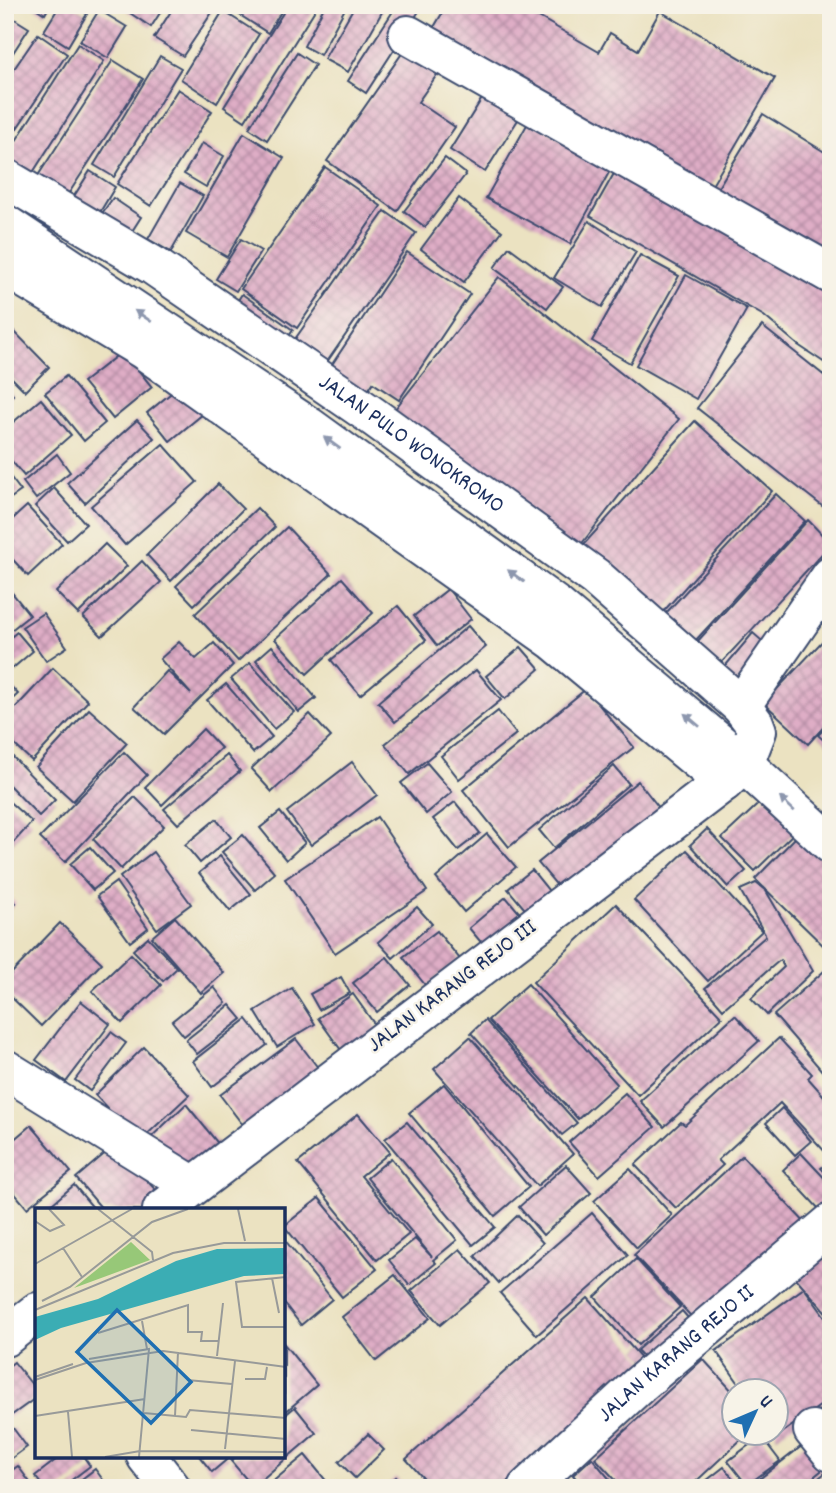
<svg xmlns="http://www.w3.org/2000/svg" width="836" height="1493" font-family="Dekko,sans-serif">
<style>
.building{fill:url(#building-cross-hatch)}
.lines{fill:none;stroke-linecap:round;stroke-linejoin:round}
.minor-casing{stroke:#3a4a6d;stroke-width:42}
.secondary-casing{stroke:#3a4a6d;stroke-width:42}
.minor{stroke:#fff;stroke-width:38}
.secondary{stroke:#fff;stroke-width:38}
.oneway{fill:#8d97ae}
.labels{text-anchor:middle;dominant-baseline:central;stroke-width:5;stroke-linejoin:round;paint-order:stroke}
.street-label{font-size:23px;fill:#1b2f5e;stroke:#f7f3e8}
.inset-road{fill:none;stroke:#989a99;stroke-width:2}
.view{fill:#1f6fb2;fill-opacity:0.15;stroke:#1f6fb2;stroke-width:3.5}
.inset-edge{fill:none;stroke:#1b2f5e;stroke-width:3.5}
</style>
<defs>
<pattern id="building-cross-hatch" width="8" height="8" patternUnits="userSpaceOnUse" patternTransform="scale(1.75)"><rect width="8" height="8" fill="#dfadc6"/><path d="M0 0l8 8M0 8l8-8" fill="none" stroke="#b48da4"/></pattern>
</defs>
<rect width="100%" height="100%" fill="#f7f3e8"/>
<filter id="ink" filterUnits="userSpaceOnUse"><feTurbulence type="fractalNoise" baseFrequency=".0143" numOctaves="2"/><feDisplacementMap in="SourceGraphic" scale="14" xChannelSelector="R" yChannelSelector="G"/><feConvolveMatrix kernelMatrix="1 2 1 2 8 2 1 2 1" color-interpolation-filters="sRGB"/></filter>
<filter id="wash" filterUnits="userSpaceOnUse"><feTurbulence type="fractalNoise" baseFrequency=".00686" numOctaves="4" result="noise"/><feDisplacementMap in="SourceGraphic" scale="28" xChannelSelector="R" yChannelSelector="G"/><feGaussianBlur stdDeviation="1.57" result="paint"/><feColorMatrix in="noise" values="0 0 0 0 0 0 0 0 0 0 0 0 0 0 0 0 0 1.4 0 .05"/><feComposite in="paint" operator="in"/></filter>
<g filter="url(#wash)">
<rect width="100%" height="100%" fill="#ebe2c1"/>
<g id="blocks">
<g class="building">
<path d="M 31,5 L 50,5 L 45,14 Z"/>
<path d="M 60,5 L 72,5 L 87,14 L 68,46 L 44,31 Z"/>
<path d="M 118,5 L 165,5 L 151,27 Z"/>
<path d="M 175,5 L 217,5 L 183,56 L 154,38 Z"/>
<path d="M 239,5 L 285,5 L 268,33 L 235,12 Z"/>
<path d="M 288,5 L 318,5 L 245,121 L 224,107 Z"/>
<path d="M 325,5 L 347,5 L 320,55 L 304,46 Z"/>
<path d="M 355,5 L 386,5 L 348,72 L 324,59 Z"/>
<path d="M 397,5 L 423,5 L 366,93 L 348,81 Z"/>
<path d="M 447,5 L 518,5 L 599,52 L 610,33 L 638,50 L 660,11 L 775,78 L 707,194 L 430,34 Z"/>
<path d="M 99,10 L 127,27 L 108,58 L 80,41 Z"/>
<path d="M 223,11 L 259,34 L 217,103 L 181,79 Z"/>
<path d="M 5,13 L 29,28 L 5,65 Z"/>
<path d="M 38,34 L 67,54 L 9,140 L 5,137 L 5,82 Z"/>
<path d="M 410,42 L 443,66 L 418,102 L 455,127 L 397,211 L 327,161 Z"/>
<path d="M 78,44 L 104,61 L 23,188 L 5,176 L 5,158 Z"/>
<path d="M 297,53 L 315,65 L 267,140 L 249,128 Z"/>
<path d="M 160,56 L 181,68 L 114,177 L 94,165 Z"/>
<path d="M 113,60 L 143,79 L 60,207 L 30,188 Z"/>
<path d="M 178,89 L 212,111 L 151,206 L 117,184 Z"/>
<path d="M 486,92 L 521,115 L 485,172 L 450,150 Z"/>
<path d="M 763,114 L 831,156 L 831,261 L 716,191 Z"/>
<path d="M 529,121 L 612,167 L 570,244 L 486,198 Z"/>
<path d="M 244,133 L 284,158 L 227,257 L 186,233 Z"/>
<path d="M 202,143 L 224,156 L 206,187 L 184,174 Z"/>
<path d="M 445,158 L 466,174 L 425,227 L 404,211 Z"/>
<path d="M 620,163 L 791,266 L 831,294 L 831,367 L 798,345 L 764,316 L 590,216 Z"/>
<path d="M 325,167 L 381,206 L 297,328 L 241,289 Z"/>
<path d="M 90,171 L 115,187 L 97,217 L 71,201 Z"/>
<path d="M 180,183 L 203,196 L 171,252 L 148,239 Z"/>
<path d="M 113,198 L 141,217 L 127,239 L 98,219 Z"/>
<path d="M 459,198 L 502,231 L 464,282 L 421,249 Z"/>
<path d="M 385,211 L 416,233 L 320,372 L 288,349 Z"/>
<path d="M 589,221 L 636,252 L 602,307 L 554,278 Z"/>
<path d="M 241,239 L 261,251 L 236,291 L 216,279 Z"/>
<path d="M 509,247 L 563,287 L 547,308 L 494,268 Z"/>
<path d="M 407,252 L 470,294 L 399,400 L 373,383 L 362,400 L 325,375 Z"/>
<path d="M 640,255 L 679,276 L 630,363 L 592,341 Z"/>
<path d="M 686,275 L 747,309 L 696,399 L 636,365 Z"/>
<path d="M 499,277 L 679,419 L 572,556 L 384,423 Z"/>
<path d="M 242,294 L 293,330 L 280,350 L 229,314 Z"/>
<path d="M 8,325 L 49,367 L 25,391 L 5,371 L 5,328 Z"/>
<path d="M 762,326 L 831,381 L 831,513 L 697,408 Z"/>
<path d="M 123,351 L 152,387 L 113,419 L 83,382 Z"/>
<path d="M 66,376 L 105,423 L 84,441 L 45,393 Z"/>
<path d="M 186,381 L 209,409 L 170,441 L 147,413 Z"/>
<path d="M 5,386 L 13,395 L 5,402 Z"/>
<path d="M 41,399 L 71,435 L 24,476 L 5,453 L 5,429 Z"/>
<path d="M 137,420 L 154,438 L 85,503 L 67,483 Z"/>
<path d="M 695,421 L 772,491 L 653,623 L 576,553 Z"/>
<path d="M 163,444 L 197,482 L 125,545 L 91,506 Z"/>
<path d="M 57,454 L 70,472 L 36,499 L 23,482 Z"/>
<path d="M 5,470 L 21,491 L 5,502 Z"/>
<path d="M 218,484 L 243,509 L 171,581 L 147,555 Z"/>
<path d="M 54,488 L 86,524 L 67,541 L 35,506 Z"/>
<path d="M 776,494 L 805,521 L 684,653 L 654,626 Z"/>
<path d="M 27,506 L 62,544 L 28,576 L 5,551 L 5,526 Z"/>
<path d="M 257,508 L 275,527 L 194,605 L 176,586 Z"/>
<path d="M 808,520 L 831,544 L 710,675 L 687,653 Z"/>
<path d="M 287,527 L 331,574 L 238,661 L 195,614 Z"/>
<path d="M 105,544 L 127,566 L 78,614 L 56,592 Z"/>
<path d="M 142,561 L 161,582 L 102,636 L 83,617 Z"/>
<path d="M 342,578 L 373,613 L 307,674 L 275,639 Z"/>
<path d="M 5,584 L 30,615 L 5,635 Z"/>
<path d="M 448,589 L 471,619 L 437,646 L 414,616 Z"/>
<path d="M 398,606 L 426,640 L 360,695 L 331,660 Z"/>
<path d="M 43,613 L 67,647 L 46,661 L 22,627 Z"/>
<path d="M 468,626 L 486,647 L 395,722 L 378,702 Z"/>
<path d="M 17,632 L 33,651 L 13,668 L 5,659 L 5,642 Z"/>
<path d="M 831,632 L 831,719 L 808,744 L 764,703 Z"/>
<path d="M 753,633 L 769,647 L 735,686 L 716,677 Z"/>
<path d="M 179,642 L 196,659 L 214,643 L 233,665 L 164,734 L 134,707 L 167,671 L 191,694 L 160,659 Z"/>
<path d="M 272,646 L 316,698 L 299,712 L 256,660 Z"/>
<path d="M 521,647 L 540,669 L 505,699 L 486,676 Z"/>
<path d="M 250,663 L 294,712 L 274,729 L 231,679 Z"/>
<path d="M 53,668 L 88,701 L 32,761 L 5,736 L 5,719 Z"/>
<path d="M 476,670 L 501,700 L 409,774 L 385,744 Z"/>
<path d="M 5,680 L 18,694 L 5,706 Z"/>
<path d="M 226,684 L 272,737 L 253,753 L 207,700 Z"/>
<path d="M 586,689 L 634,747 L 509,847 L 463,790 Z"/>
<path d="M 89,709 L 127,743 L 73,801 L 36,767 Z"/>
<path d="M 498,711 L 516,734 L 459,779 L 441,756 Z"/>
<path d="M 310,714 L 331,737 L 272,792 L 251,769 Z"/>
<path d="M 831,723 L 831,747 L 818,735 Z"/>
<path d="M 203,729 L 221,748 L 162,805 L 145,787 Z"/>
<path d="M 5,749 L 55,800 L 39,816 L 5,781 Z"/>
<path d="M 124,752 L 147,775 L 65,862 L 40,838 Z"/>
<path d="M 227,755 L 240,771 L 178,824 L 164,809 Z"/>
<path d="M 352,762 L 377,795 L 311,845 L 287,812 Z"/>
<path d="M 427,763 L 452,792 L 426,814 L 401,783 Z"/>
<path d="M 614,766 L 629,784 L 554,848 L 539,830 Z"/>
<path d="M 638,781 L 664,814 L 565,895 L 538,863 Z"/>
<path d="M 135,797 L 164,826 L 121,869 L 93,839 Z"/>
<path d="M 766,797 L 797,830 L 755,871 L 722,838 Z"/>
<path d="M 5,798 L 32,822 L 5,852 Z"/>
<path d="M 455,802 L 480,833 L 458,850 L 433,819 Z"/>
<path d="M 280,812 L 305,843 L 286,860 L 260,828 Z"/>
<path d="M 377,817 L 427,891 L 335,953 L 285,879 Z"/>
<path d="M 216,819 L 231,837 L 200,863 L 185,845 Z"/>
<path d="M 707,829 L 746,871 L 728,887 L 690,845 Z"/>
<path d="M 487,834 L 516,867 L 464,912 L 436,878 Z"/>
<path d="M 243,835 L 275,873 L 255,890 L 222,852 Z"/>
<path d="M 798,835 L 831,867 L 831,949 L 829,951 L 755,879 Z"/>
<path d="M 90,847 L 113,873 L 93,890 L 70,864 Z"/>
<path d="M 687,850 L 762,931 L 708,981 L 634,900 Z"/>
<path d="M 153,852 L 191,904 L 157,929 L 120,877 Z"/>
<path d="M 220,856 L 251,894 L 230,911 L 199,873 Z"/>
<path d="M 532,870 L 557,901 L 534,920 L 508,889 Z"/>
<path d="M 116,882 L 148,928 L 130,942 L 97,896 Z"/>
<path d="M 756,883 L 766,891 L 813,971 L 767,1015 L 751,998 L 784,967 L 780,960 L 723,1009 L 705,988 L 766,936 L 740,890 Z"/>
<path d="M 5,894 L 16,903 L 5,916 Z"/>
<path d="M 506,897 L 528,923 L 491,954 L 469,928 Z"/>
<path d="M 616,904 L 722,1017 L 638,1095 L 533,982 Z"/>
<path d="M 417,907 L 432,924 L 393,958 L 378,942 Z"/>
<path d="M 175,917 L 224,973 L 201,993 L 152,937 Z"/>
<path d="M 60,923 L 102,963 L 41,1026 L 5,991 L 5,980 Z"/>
<path d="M 437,931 L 460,959 L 426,986 L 403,957 Z"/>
<path d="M 148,937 L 177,968 L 163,981 L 133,950 Z"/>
<path d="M 131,954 L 161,985 L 122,1023 L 92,991 Z"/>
<path d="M 387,957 L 410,985 L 377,1012 L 353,983 Z"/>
<path d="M 831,965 L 831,1077 L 829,1079 L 774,1015 Z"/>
<path d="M 341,977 L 350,993 L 319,1010 L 310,994 Z"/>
<path d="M 528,984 L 617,1084 L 578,1119 L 488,1020 Z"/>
<path d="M 214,987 L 226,1003 L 184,1036 L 172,1021 Z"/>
<path d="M 292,988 L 315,1024 L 277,1047 L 255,1011 Z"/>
<path d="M 353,994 L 380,1032 L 346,1057 L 318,1018 Z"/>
<path d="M 81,1001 L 110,1024 L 66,1082 L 36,1060 Z"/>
<path d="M 230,1005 L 242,1019 L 197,1054 L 186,1040 Z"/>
<path d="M 735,1015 L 759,1041 L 664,1127 L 640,1101 Z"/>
<path d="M 247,1019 L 267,1045 L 212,1087 L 193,1061 Z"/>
<path d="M 485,1020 L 577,1123 L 562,1135 L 471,1033 Z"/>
<path d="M 111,1032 L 126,1043 L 90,1091 L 75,1080 Z"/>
<path d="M 470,1037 L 573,1154 L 537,1186 L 434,1069 Z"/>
<path d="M 779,1038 L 812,1074 L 808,1078 L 824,1096 L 831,1090 L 831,1153 L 828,1155 L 780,1103 L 718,1160 L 723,1165 L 676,1208 L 635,1165 L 681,1122 L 685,1125 Z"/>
<path d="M 296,1039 L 325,1077 L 249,1133 L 220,1095 Z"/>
<path d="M 144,1047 L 189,1095 L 139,1142 L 95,1095 Z"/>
<path d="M 444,1084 L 529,1187 L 495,1216 L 409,1113 Z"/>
<path d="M 625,1093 L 655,1127 L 599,1176 L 569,1142 Z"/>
<path d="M 186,1104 L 225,1152 L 191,1177 L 145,1143 Z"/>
<path d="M 782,1108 L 811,1141 L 795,1155 L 766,1123 Z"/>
<path d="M 358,1114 L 390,1152 L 361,1176 L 409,1234 L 377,1260 L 298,1163 Z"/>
<path d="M 407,1122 L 495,1227 L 473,1245 L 385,1139 Z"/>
<path d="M 31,1125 L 71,1172 L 27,1208 L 5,1182 L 5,1147 Z"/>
<path d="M 115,1145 L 161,1196 L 145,1210 L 103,1210 L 76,1178 Z"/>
<path d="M 801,1153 L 831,1185 L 831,1222 L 783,1170 Z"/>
<path d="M 742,1156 L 810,1228 L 702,1328 L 634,1255 Z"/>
<path d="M 391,1158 L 457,1240 L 433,1260 L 436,1263 L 409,1285 L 389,1260 L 415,1239 L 432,1257 L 367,1178 Z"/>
<path d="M 831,1159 L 831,1179 L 821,1168 Z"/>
<path d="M 566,1165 L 591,1193 L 543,1235 L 519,1207 Z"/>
<path d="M 630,1169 L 672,1215 L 637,1248 L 594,1201 Z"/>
<path d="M 74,1185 L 95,1210 L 45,1210 Z"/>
<path d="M 319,1198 L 377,1269 L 342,1297 L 284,1226 Z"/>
<path d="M 592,1213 L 628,1255 L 537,1335 L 500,1293 Z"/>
<path d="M 518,1215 L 543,1243 L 499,1283 L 475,1256 Z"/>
<path d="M 284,1239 L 332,1299 L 301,1325 L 284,1303 Z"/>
<path d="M 831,1246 L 831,1318 L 795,1277 Z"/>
<path d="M 460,1249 L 490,1283 L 440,1325 L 411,1291 Z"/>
<path d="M 636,1259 L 680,1307 L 638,1345 L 595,1297 Z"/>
<path d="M 395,1275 L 430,1318 L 376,1361 L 342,1317 Z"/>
<path d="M 804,1288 L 831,1325 L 831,1398 L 776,1437 L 776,1392 L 745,1392 L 716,1351 Z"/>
<path d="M 588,1298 L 651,1369 L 515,1488 L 432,1488 L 406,1459 Z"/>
<path d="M 682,1311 L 696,1327 L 652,1366 L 637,1350 Z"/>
<path d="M 284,1344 L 317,1385 L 284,1413 Z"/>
<path d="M 703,1359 L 734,1393 L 734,1434 L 747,1434 L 689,1488 L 623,1488 L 595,1458 Z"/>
<path d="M 14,1362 L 37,1391 L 37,1397 L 5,1420 L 5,1369 Z"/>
<path d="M 295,1407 L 316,1433 L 253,1487 L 231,1461 L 236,1456 L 284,1456 L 284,1416 Z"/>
<path d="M 13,1428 L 27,1447 L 5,1463 L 5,1434 Z"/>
<path d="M 368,1434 L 384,1450 L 355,1478 L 339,1462 Z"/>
<path d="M 761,1436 L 780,1461 L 747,1485 L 728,1461 Z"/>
<path d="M 807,1442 L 827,1466 L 800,1488 L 748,1488 Z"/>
<path d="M 305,1455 L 332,1488 L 265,1488 Z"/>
<path d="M 61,1456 L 83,1456 L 90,1466 L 61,1488 L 44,1488 L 35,1476 Z"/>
<path d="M 199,1456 L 231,1456 L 212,1472 Z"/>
<path d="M 592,1458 L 617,1488 L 584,1488 L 573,1475 Z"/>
<path d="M 18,1466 L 34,1488 L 5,1488 L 5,1475 Z"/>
<path d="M 724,1467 L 740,1488 L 697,1488 Z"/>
<path d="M 95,1469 L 109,1488 L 70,1488 Z"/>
<path d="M 829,1470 L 831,1488 L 806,1488 Z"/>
<path d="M 396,1477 L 405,1488 L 384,1488 Z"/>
</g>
</g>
</g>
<g filter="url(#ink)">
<use href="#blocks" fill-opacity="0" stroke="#3a4a6d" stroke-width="2"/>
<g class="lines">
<g class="minor-casing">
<g id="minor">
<path d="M 408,35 L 831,274"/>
<path id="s1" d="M 5,178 L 154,266 L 371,415 L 595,577 L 741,706 L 754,723 L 757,731 L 744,764 L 724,782 L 162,1210"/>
<path d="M 5,267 L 144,350 L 553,640 L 724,782"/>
<path d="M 741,706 L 831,576"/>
<path d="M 5,1069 L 192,1185"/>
<path d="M 5,1337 L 37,1312"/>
<path d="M 813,1430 L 831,1452"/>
<path d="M 146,1456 L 171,1488"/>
<path id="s2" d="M 527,1488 L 640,1384 L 831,1223"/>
</g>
</g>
<g class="secondary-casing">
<path id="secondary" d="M 5,224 L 308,426 L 558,607 L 744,764 L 831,844"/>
</g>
<use href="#minor" class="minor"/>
<use href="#secondary" class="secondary"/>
</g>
<defs><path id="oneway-solid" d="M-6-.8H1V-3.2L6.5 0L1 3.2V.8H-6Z" transform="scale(1.75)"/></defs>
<g class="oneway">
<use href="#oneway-solid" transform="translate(143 316) rotate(-146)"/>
<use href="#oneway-solid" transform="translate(332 443) rotate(-144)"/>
<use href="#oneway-solid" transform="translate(516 576) rotate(-144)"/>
<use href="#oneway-solid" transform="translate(692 720) rotate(-140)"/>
<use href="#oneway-solid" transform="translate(787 804) rotate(-137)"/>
</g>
</g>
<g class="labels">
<g class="street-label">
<text stroke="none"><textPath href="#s1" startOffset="486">JALAN PULO WONOKROMO</textPath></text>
<text transform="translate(453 987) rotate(-37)">JALAN KARANG REJO III</text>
<text stroke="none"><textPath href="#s2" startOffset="201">JALAN KARANG REJO II</textPath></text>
</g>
</g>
<g transform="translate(35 1208)">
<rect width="250" height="250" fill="#ebe2c1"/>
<path d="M 96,34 L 115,52 L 39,80 Z" fill="#97c878"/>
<path d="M 251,40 L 250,66 L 209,68 L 26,120 L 0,132 L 0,109 L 63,91 L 141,53 L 182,41 Z" fill="#3badb4"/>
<path class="inset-road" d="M 63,1 L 117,44 L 118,52M 203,1 L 210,33M 0,13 L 15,23 L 29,17 L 14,1M 28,40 L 47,69M 0,56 L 97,1M 251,69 L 201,74 L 207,119 L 251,119M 237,70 L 244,105M 7,93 L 35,79 L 117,14 L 153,1M 0,102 L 138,45 L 189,35 L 251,35M 107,113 L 112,141M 63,125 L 153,97 L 153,124 L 167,124 L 166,133 L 183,133M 182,148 L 188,95M 54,151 L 114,141 L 104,249M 0,169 L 38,156M 210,171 L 230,171 L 232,159M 0,172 L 51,155 L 128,143 L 251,159M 152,172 L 197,176M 33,204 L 37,249M 109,205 L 151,209 L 155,202 L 251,210M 0,208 L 110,191M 140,208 L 143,144M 156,222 L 251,231M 190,241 L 200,153M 70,249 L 105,243 L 251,244"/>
<path class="view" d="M 82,102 L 156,174 L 116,215 L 42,144 Z"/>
<rect width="250" height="250" class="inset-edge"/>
</g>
<rect width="836" height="1493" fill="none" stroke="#f7f3e8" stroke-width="28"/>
<g transform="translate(755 1412) rotate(46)"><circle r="33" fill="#f7f3e8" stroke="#9fa5b1" stroke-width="2"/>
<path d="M0-5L12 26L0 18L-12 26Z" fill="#1f6fb2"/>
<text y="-10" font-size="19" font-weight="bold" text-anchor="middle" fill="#1b2f5e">U</text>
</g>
</svg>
